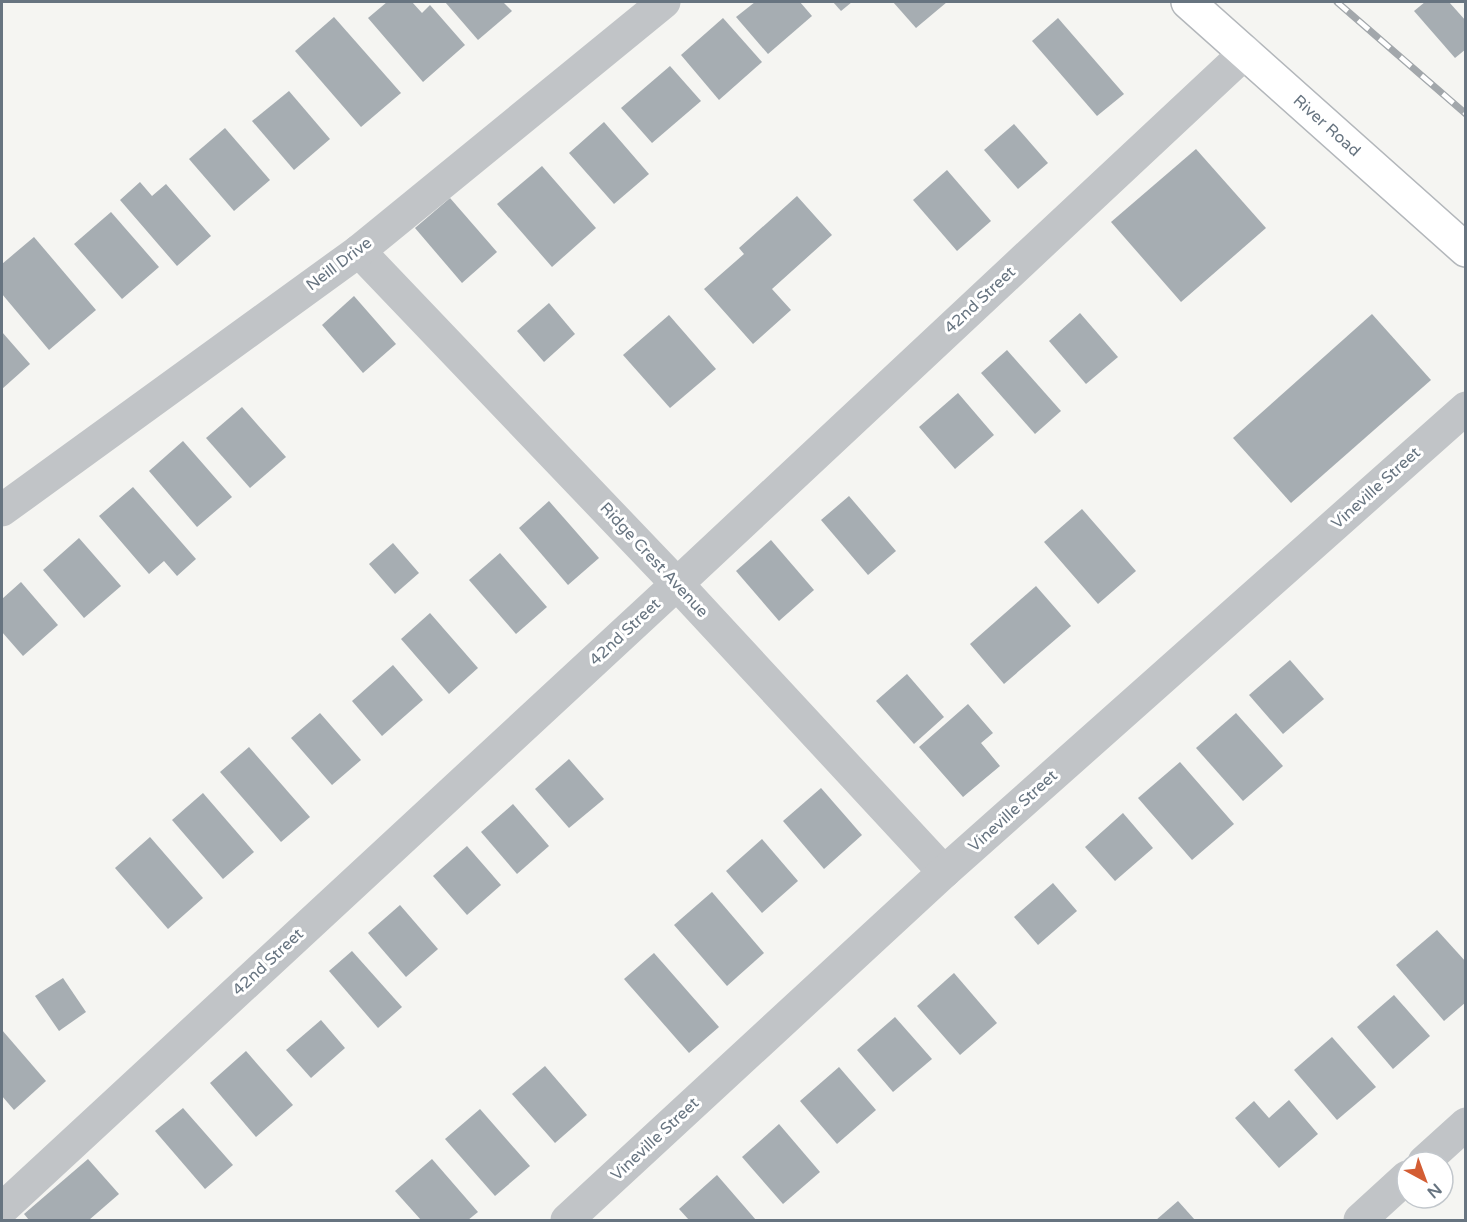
<svg xmlns="http://www.w3.org/2000/svg" width="1467" height="1222" font-family="'Varela Round',sans-serif">
<style>
.building{fill:#a6adb2}
.lines{fill:none;stroke-linecap:round;stroke-linejoin:round}
.secondary-casing{stroke:#b3b7bb;stroke-width:36}
.street{stroke:#c1c4c7;stroke-width:33}
.secondary{stroke:#fff;stroke-width:33}
.rail-casing{stroke:#a2a7ab;stroke-width:7}
.rail{stroke:#fff;stroke-width:4.5;stroke-dasharray:14;stroke-linecap:butt}
.labels{text-anchor:middle;dominant-baseline:central;stroke-width:6;stroke-linejoin:round;paint-order:stroke}
.street-label{font-size:16px;fill:#677480;stroke:#fff}
</style>
<rect width="100%" height="100%" fill="#f5f5f2"/>
<g class="building">
<path d="M 387,2 L 412,2 L 422,13 L 430,5 L 465,45 L 423,82 L 368,18 Z"/>
<path d="M 445,2 L 503,2 L 512,11 L 478,40 Z"/>
<path d="M 755,2 L 800,2 L 812,16 L 768,54 L 736,17 Z"/>
<path d="M 833,2 L 852,2 L 841,11 Z"/>
<path d="M 893,2 L 947,2 L 916,28 Z"/>
<path d="M 1425,2 L 1449,2 L 1466,21 L 1466,49 L 1455,58 L 1414,11 Z"/>
<path d="M 334,17 L 401,93 L 361,127 L 295,51 Z"/>
<path d="M 723,18 L 762,62 L 719,100 L 681,55 Z"/>
<path d="M 1058,18 L 1124,94 L 1097,116 L 1032,41 Z"/>
<path d="M 670,66 L 701,101 L 652,143 L 621,108 Z"/>
<path d="M 289,91 L 330,139 L 294,170 L 252,121 Z"/>
<path d="M 604,122 L 649,174 L 614,204 L 569,153 Z"/>
<path d="M 1014,124 L 1048,163 L 1018,189 L 984,150 Z"/>
<path d="M 225,128 L 270,180 L 234,211 L 189,159 Z"/>
<path d="M 1196,149 L 1266,228 L 1181,302 L 1111,222 Z"/>
<path d="M 542,166 L 596,228 L 552,267 L 497,204 Z"/>
<path d="M 947,170 L 991,221 L 957,251 L 913,200 Z"/>
<path d="M 140,182 L 152,196 L 166,184 L 211,236 L 177,266 L 120,200 Z"/>
<path d="M 797,196 L 832,235 L 772,289 L 791,310 L 753,344 L 704,289 L 744,254 L 739,248 Z"/>
<path d="M 450,198 L 497,252 L 462,283 L 415,228 Z"/>
<path d="M 111,212 L 159,267 L 122,299 L 74,244 Z"/>
<path d="M 34,237 L 96,310 L 49,350 L 2,294 L 2,264 Z"/>
<path d="M 354,296 L 396,344 L 363,373 L 322,325 Z"/>
<path d="M 549,303 L 575,334 L 544,362 L 517,331 Z"/>
<path d="M 1080,313 L 1118,357 L 1086,384 L 1049,341 Z"/>
<path d="M 1372,314 L 1431,380 L 1291,503 L 1233,438 Z"/>
<path d="M 669,315 L 716,369 L 670,408 L 623,355 Z"/>
<path d="M 2,332 L 30,364 L 2,389 Z"/>
<path d="M 1007,350 L 1061,411 L 1035,434 L 981,373 Z"/>
<path d="M 958,393 L 994,435 L 955,469 L 919,427 Z"/>
<path d="M 242,407 L 286,457 L 250,488 L 206,438 Z"/>
<path d="M 183,441 L 232,497 L 197,527 L 149,471 Z"/>
<path d="M 133,487 L 196,559 L 177,576 L 164,561 L 149,574 L 99,516 Z"/>
<path d="M 849,496 L 896,551 L 868,575 L 821,520 Z"/>
<path d="M 549,501 L 599,558 L 568,585 L 519,528 Z"/>
<path d="M 1082,509 L 1136,571 L 1098,604 L 1044,542 Z"/>
<path d="M 79,538 L 121,586 L 84,618 L 43,570 Z"/>
<path d="M 771,540 L 814,590 L 779,621 L 736,571 Z"/>
<path d="M 393,543 L 419,573 L 395,594 L 369,564 Z"/>
<path d="M 500,553 L 547,607 L 516,634 L 469,580 Z"/>
<path d="M 21,582 L 58,625 L 23,656 L 2,632 L 2,599 Z"/>
<path d="M 1036,586 L 1071,626 L 1004,684 L 970,644 Z"/>
<path d="M 430,613 L 478,668 L 449,694 L 401,639 Z"/>
<path d="M 1290,660 L 1324,699 L 1283,734 L 1249,695 Z"/>
<path d="M 393,665 L 423,700 L 382,736 L 352,701 Z"/>
<path d="M 907,674 L 944,717 L 914,744 L 876,701 Z"/>
<path d="M 968,704 L 993,733 L 981,743 L 1000,766 L 963,797 L 919,747 Z"/>
<path d="M 320,713 L 361,760 L 332,785 L 291,738 Z"/>
<path d="M 1236,713 L 1283,766 L 1243,801 L 1196,748 Z"/>
<path d="M 249,747 L 310,817 L 281,842 L 220,772 Z"/>
<path d="M 569,759 L 604,799 L 569,828 L 535,789 Z"/>
<path d="M 1180,762 L 1234,824 L 1192,860 L 1138,798 Z"/>
<path d="M 821,788 L 862,835 L 824,869 L 783,821 Z"/>
<path d="M 203,793 L 254,852 L 223,879 L 172,820 Z"/>
<path d="M 513,804 L 549,846 L 517,874 L 481,832 Z"/>
<path d="M 1123,813 L 1153,848 L 1115,881 L 1085,847 Z"/>
<path d="M 150,837 L 203,898 L 168,929 L 115,868 Z"/>
<path d="M 762,839 L 798,881 L 762,913 L 726,871 Z"/>
<path d="M 467,846 L 501,885 L 467,915 L 433,876 Z"/>
<path d="M 1053,883 L 1077,911 L 1038,945 L 1014,917 Z"/>
<path d="M 712,892 L 764,953 L 727,986 L 674,925 Z"/>
<path d="M 400,905 L 438,949 L 406,977 L 368,933 Z"/>
<path d="M 1437,930 L 1466,962 L 1466,1002 L 1444,1021 L 1396,965 Z"/>
<path d="M 352,951 L 402,1007 L 378,1028 L 329,971 Z"/>
<path d="M 654,953 L 719,1027 L 689,1053 L 624,979 Z"/>
<path d="M 954,973 L 997,1023 L 960,1055 L 917,1006 Z"/>
<path d="M 63,978 L 86,1012 L 59,1031 L 35,996 Z"/>
<path d="M 1394,995 L 1430,1036 L 1393,1069 L 1357,1027 Z"/>
<path d="M 895,1017 L 932,1059 L 893,1092 L 857,1050 Z"/>
<path d="M 321,1020 L 345,1048 L 311,1078 L 286,1050 Z"/>
<path d="M 2,1030 L 46,1081 L 14,1110 L 2,1096 Z"/>
<path d="M 1332,1037 L 1376,1087 L 1337,1120 L 1294,1070 Z"/>
<path d="M 246,1051 L 293,1105 L 256,1137 L 210,1083 Z"/>
<path d="M 545,1066 L 587,1115 L 555,1143 L 512,1094 Z"/>
<path d="M 839,1067 L 876,1110 L 837,1144 L 800,1101 Z"/>
<path d="M 1289,1100 L 1318,1134 L 1279,1168 L 1235,1118 L 1254,1101 L 1269,1118 Z"/>
<path d="M 183,1108 L 233,1165 L 205,1189 L 155,1131 Z"/>
<path d="M 480,1109 L 530,1166 L 495,1196 L 445,1139 Z"/>
<path d="M 779,1124 L 820,1172 L 783,1204 L 742,1157 Z"/>
<path d="M 88,1159 L 119,1194 L 89,1220 L 29,1220 L 24,1214 Z"/>
<path d="M 432,1159 L 478,1212 L 468,1220 L 421,1220 L 395,1191 Z"/>
<path d="M 717,1175 L 756,1220 L 689,1220 L 679,1209 Z"/>
<path d="M 1178,1201 L 1195,1220 L 1156,1220 Z"/>
</g>
<g class="lines">
<g class="secondary-casing">
<g id="secondary">
<path id="s1" d="M 1188,2 L 1466,250"/>
</g>
</g>
<g class="street">
<path d="M 359,251 L 677,584 L 944,872"/>
<path d="M 2,510 L 359,251 L 664,2"/>
<path d="M 1424,1162 L 1466,1124"/>
<path d="M 2,1209 L 677,584 L 1246,52"/>
<path d="M 567,1220 L 944,872 L 1466,408"/>
<path d="M 1360,1220 L 1407,1177"/>
</g>
<use href="#secondary" class="secondary"/>
<g class="rail-casing">
<path id="rail" d="M 1337,2 L 1466,114"/>
</g>
<use href="#rail" class="rail"/>
</g>
<g class="labels">
<g class="street-label">
<text stroke="none"><textPath href="#s1" startOffset="186">River Road</textPath></text>
<text transform="translate(339 264) rotate(-37)">Neill Drive</text>
<text transform="translate(980 300) rotate(-43)">42nd Street</text>
<text transform="translate(1376 488) rotate(-42)">Vineville Street</text>
<text transform="translate(654 560) rotate(47)">Ridge Crest Avenue</text>
<text transform="translate(625 632) rotate(-43)">42nd Street</text>
<text transform="translate(1013 811) rotate(-42)">Vineville Street</text>
<text transform="translate(268 962) rotate(-43)">42nd Street</text>
<text transform="translate(655 1139) rotate(-43)">Vineville Street</text>
</g>
</g>
<rect width="1467" height="1222" fill="none" stroke="#677480" stroke-width="6"/>
<g transform="translate(1425 1180) rotate(139)"><circle r="28" fill="#ffffff" stroke="#c2c7cc" stroke-width="1.5"/>
<path d="M0-4.5L10 22L0 15L-10 22Z" fill="#d35d34"/>
<text y="-9" font-size="16" font-weight="bold" text-anchor="middle" fill="#677480">N</text>
</g>
</svg>
